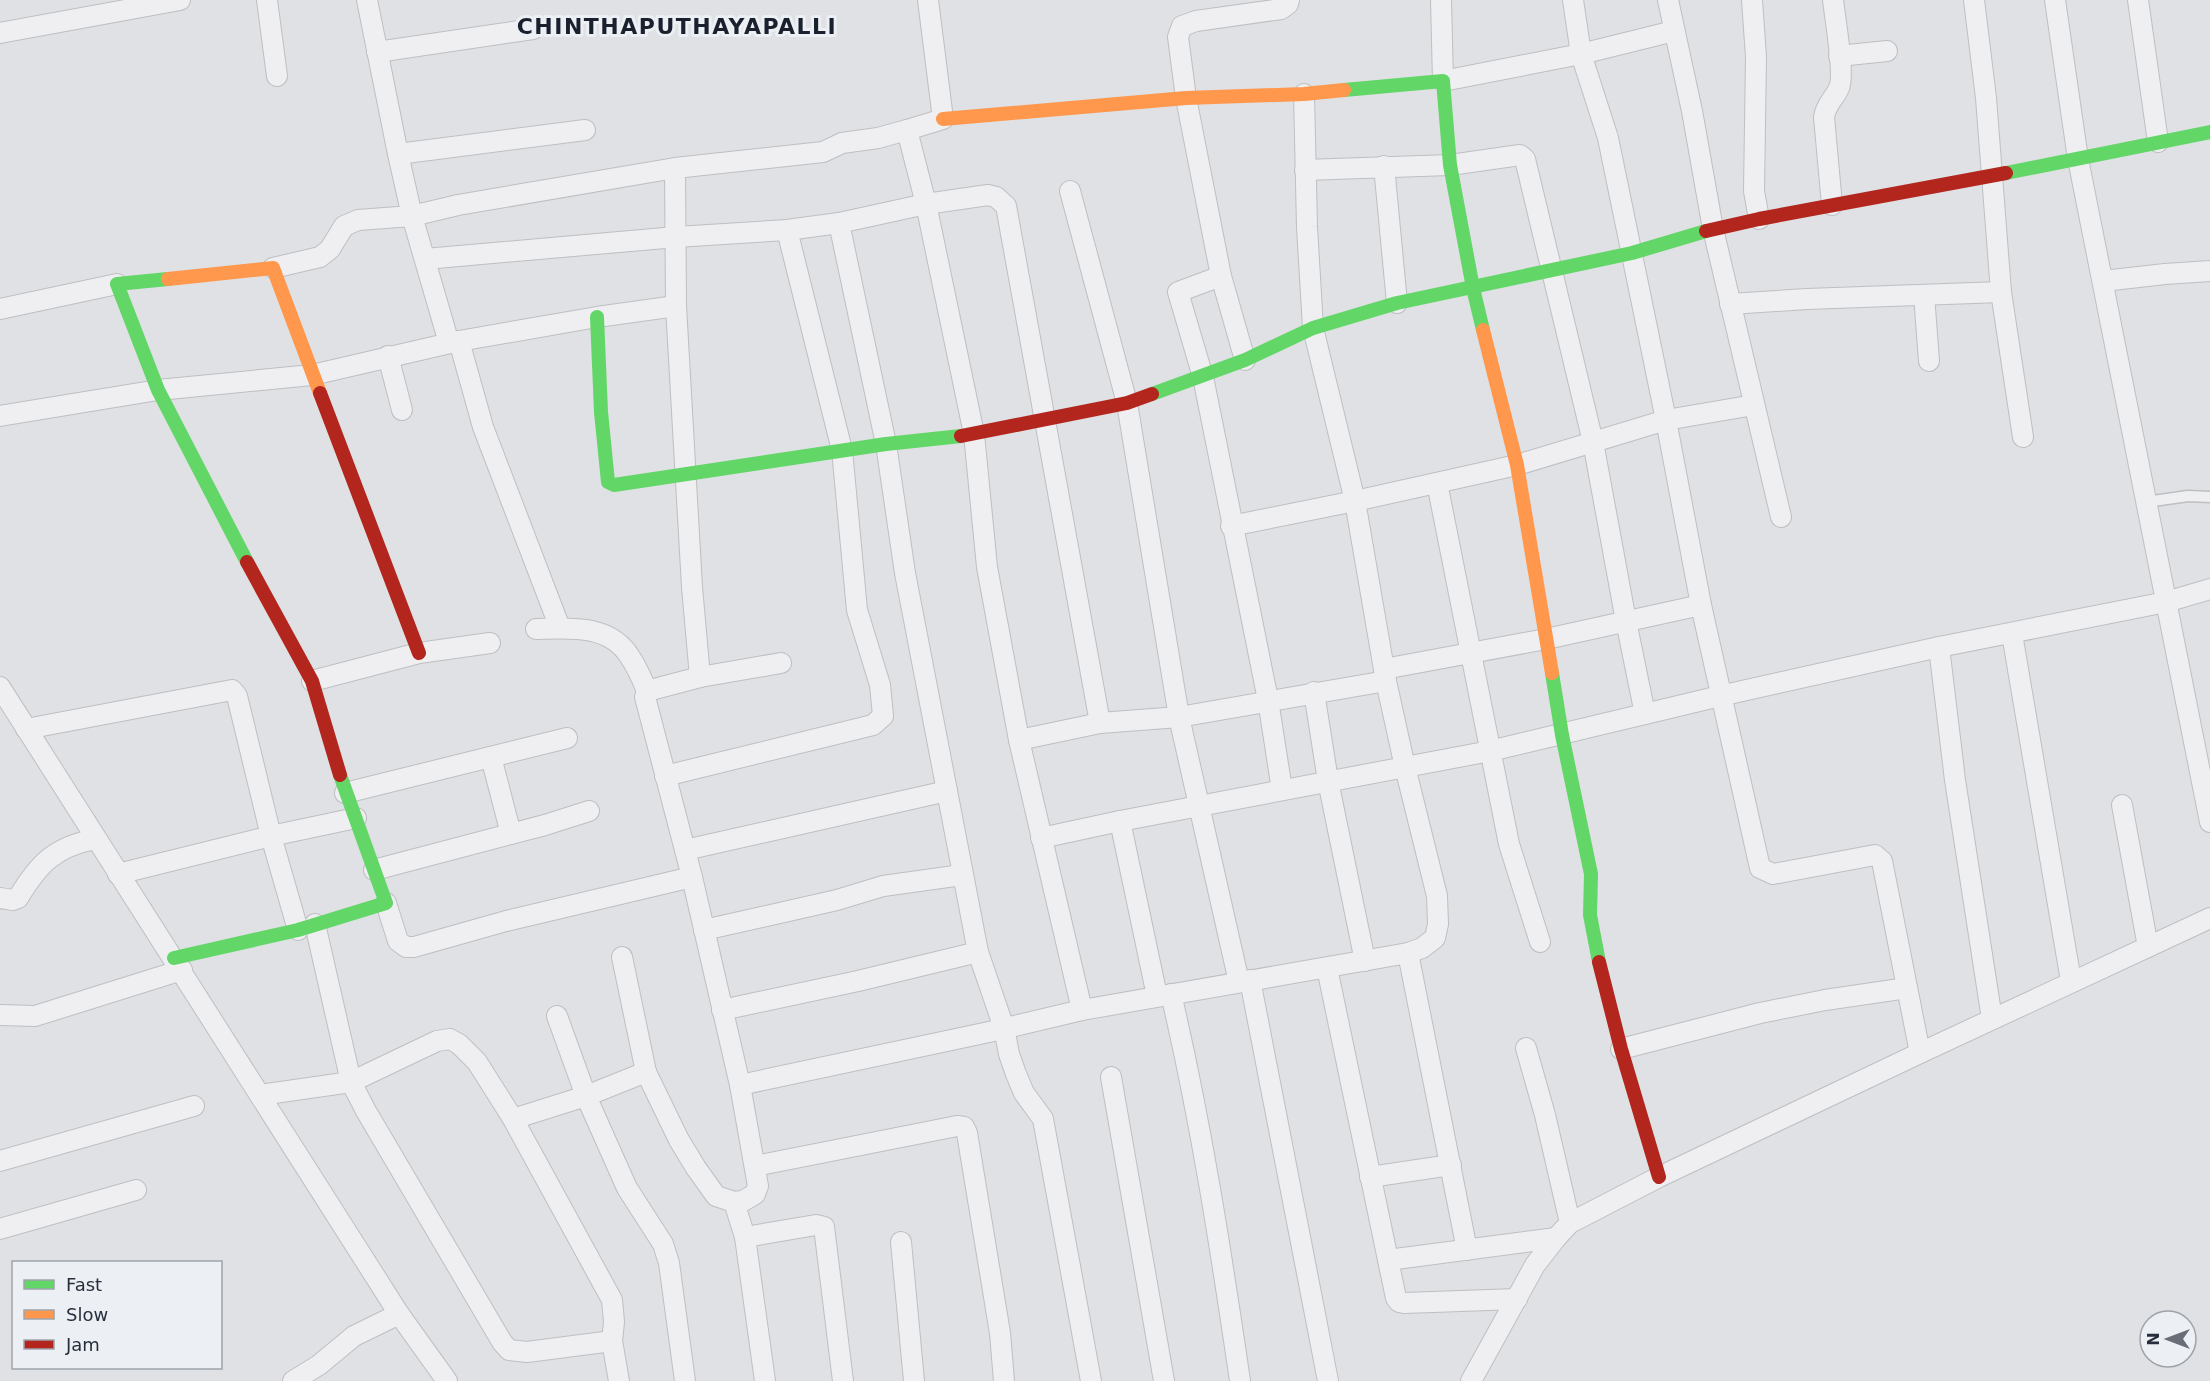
<svg xmlns="http://www.w3.org/2000/svg" width="2210" height="1381" font-family="'DejaVu Sans',sans-serif">
<style>
.lines{fill:none;stroke-linecap:round;stroke-linejoin:round}
.lane-casing{stroke:#bdbfc2;stroke-width:13}
.street-casing{stroke:#bdbfc2;stroke-width:22}
.lane{stroke:#efeff1;stroke-width:10}
.street{stroke:#efeff1;stroke-width:20}
.fast{stroke:#63d668;stroke-width:14}
.slow{stroke:#ff974d;stroke-width:14}
.jam{stroke:#b3261e;stroke-width:14}
.labels{text-anchor:middle;dominant-baseline:central;stroke-width:6;stroke-linejoin:round;paint-order:stroke}
.district-label{font-size:22px;font-weight:bold;letter-spacing:1.5px;fill:#1a202d;stroke:#ecf0f4}
</style>
<rect width="100%" height="100%" fill="#dfe1e4"/>
<g class="lines">
<g class="lane-casing">
<path id="lane" d="M 2146,502 L 2188,496 L 2210,497"/>
</g>
<g class="street-casing">
<g id="street">
<path d="M 267,0 L 277,76"/>
<path d="M 367,0 L 398,154 L 412,216 L 449,343"/>
<path d="M 928,0 L 943,119 L 907,130 L 926,204 L 974,434 L 987,567 L 1019,740 L 1082,1010"/>
<path d="M 1441,0 L 1443,81 L 1581,54 L 1674,31"/>
<path d="M 1573,0 L 1581,54 L 1608,138 L 1666,420 L 1701,605 L 1760,868 L 1773,874 L 1875,855 L 1882,861 L 1920,1053"/>
<path d="M 1668,0 L 1692,111 L 1713,229 L 1781,517"/>
<path d="M 1752,0 L 1756,57 L 1754,191 L 1759,219"/>
<path d="M 1974,0 L 1986,98 L 2001,292 L 2023,437"/>
<path d="M 2055,0 L 2078,159 L 2210,822"/>
<path d="M 2138,0 L 2158,142"/>
<path d="M 0,33 L 180,0"/>
<path d="M 377,52 L 533,29"/>
<path d="M 1839,56 L 1887,51"/>
<path d="M 398,154 L 585,130"/>
<path d="M 1384,166 L 1397,303"/>
<path d="M 1305,170 L 1450,165 L 1520,155 L 1525,159 L 1593,442 L 1626,621 L 1645,714"/>
<path d="M 1070,191 L 1127,403 L 1179,717 L 1239,982"/>
<path d="M 1832,205 L 1824,117 C 1826,104 1834,99 1839,88 C 1845,75 1835,18 1833,0"/>
<path d="M 839,223 L 886,444 L 905,573 L 978,952 L 1004,1028 L 1009,1054 L 1016,1074 L 1024,1093 L 1043,1119 L 1091,1381"/>
<path d="M 425,259 L 676,237 L 787,230 L 839,223 L 926,204 L 988,195 L 996,197 L 1006,206 L 1100,723"/>
<path d="M 273,268 L 320,257 L 330,249 L 344,226 L 358,220 L 412,216 L 458,205 L 675,168"/>
<path d="M 1221,276 L 1178,292 L 1203,377 L 1268,700 L 1282,790"/>
<path d="M 2103,281 L 2165,274 L 2210,271"/>
<path d="M 1924,295 L 1929,361"/>
<path d="M 1730,304 L 1807,299 L 2001,292"/>
<path d="M 0,309 L 117,284"/>
<path d="M 459,341 L 483,427 L 560,628"/>
<path d="M 388,356 L 402,410"/>
<path d="M 1245,360 L 1221,276 L 1186,98 L 1178,37 L 1182,26 L 1196,21 L 1281,9 L 1288,4 L 1289,0"/>
<path d="M 0,416 L 158,390 L 312,375 L 459,341 L 597,317 L 676,306"/>
<path d="M 1437,483 L 1509,844 L 1540,942"/>
<path d="M 1231,526 L 1355,501 L 1517,465 L 1666,420 L 1754,405"/>
<path d="M 536,629 C 570,628 610,624 630,657 C 637,667 642,679 647,691"/>
<path d="M 2012,634 L 2071,981"/>
<path d="M 1939,647 L 1955,780 L 1992,1019"/>
<path d="M 1384,669 L 1546,639 L 1701,605"/>
<path d="M 700,677 L 781,663"/>
<path d="M 312,681 L 419,653 L 490,643"/>
<path d="M 0,687 L 399,1314 L 447,1381"/>
<path d="M 1314,692 L 1328,781 L 1365,961"/>
<path d="M 26,729 L 232,690 L 237,696 L 271,836 L 298,930"/>
<path d="M 1019,740 L 1100,723 L 1179,717 L 1386,681"/>
<path d="M 491,757 L 511,834"/>
<path d="M 665,776 L 873,725 L 883,716 L 880,685 L 857,610 L 842,450 L 787,230"/>
<path d="M 345,793 L 567,738"/>
<path d="M 2122,805 L 2148,947"/>
<path d="M 1120,821 L 1157,996"/>
<path d="M 1041,838 L 1120,821 L 1490,751 L 1720,696 L 1939,647 L 2166,602 L 2210,589"/>
<path d="M 685,850 L 947,791"/>
<path d="M 374,870 L 545,825 L 589,811"/>
<path d="M 118,874 L 271,836 L 356,818"/>
<path d="M 0,898 L 13,900 L 18,898 C 39,863 55,847 95,839"/>
<path d="M 386,903 L 398,941 L 406,947 L 414,947 L 506,921 L 692,877"/>
<path d="M 315,924 L 351,1082 L 437,1041 L 450,1039 L 459,1044 L 477,1062 L 513,1119 L 612,1300 L 614,1322 L 612,1341 L 619,1381"/>
<path d="M 704,930 L 837,900 L 883,886 L 962,875"/>
<path d="M 1408,953 L 1467,1250"/>
<path d="M 622,957 L 646,1072 L 679,1140 L 696,1168 L 716,1196 L 734,1202 L 745,1237 L 765,1381"/>
<path d="M 1327,968 L 1396,1298 L 1399,1302 L 1404,1303 L 1517,1299"/>
<path d="M 1250,980 L 1328,1381"/>
<path d="M 1171,994 C 1201,1122 1221,1251 1240,1381"/>
<path d="M 722,1010 L 858,981 L 978,952"/>
<path d="M 0,1015 L 35,1016 L 182,970"/>
<path d="M 557,1016 L 586,1096 L 646,1072"/>
<path d="M 1526,1048 L 1545,1115 L 1570,1223"/>
<path d="M 1621,1049 L 1760,1013 L 1825,1000 L 1907,988"/>
<path d="M 1111,1077 L 1164,1381"/>
<path d="M 740,1085 L 989,1032 L 1082,1010 L 1408,953 L 1422,948 L 1435,938 L 1438,924 L 1437,896 L 1405,767 L 1386,681 L 1355,501 L 1313,328 L 1307,227 L 1304,94"/>
<path d="M 260,1095 L 351,1082 L 366,1111 L 502,1342 L 509,1350 L 527,1352 L 612,1341"/>
<path d="M 513,1119 L 586,1096 L 627,1188 L 663,1244 L 669,1263 L 685,1381"/>
<path d="M 0,1161 L 194,1106"/>
<path d="M 755,1166 L 957,1126 L 964,1127 L 967,1133 L 1000,1333 L 1004,1381"/>
<path d="M 1370,1177 L 1451,1165"/>
<path d="M 734,1202 L 743,1201 L 755,1194 L 758,1186 L 740,1085 L 692,877 L 645,697 L 647,691 L 700,677 L 692,587 L 676,306 L 675,168 L 823,152 L 842,143 L 878,138 L 907,130"/>
<path d="M 0,1229 L 136,1190"/>
<path d="M 745,1237 L 816,1225 L 824,1227 L 843,1381"/>
<path d="M 901,1242 L 914,1381"/>
<path d="M 1388,1260 L 1556,1238"/>
<path d="M 293,1381 L 319,1365 L 354,1336 L 399,1314"/>
<path d="M 1471,1381 L 1535,1265 L 1556,1238 L 1570,1223 L 1659,1177 L 1920,1053 L 2210,918"/>
</g>
</g>
<use href="#lane" class="lane"/>
<use href="#street" class="street"/>
<g class="fast">
<path d="M 1344,90 L 1443,81 L 1450,165 L 1473,288 L 1483,330"/>
<path d="M 2006,173 L 2210,132"/>
<path d="M 168,279 L 117,284 L 158,390 L 247,562"/>
<path d="M 597,317 L 601,412 L 608,482 L 614,485 L 886,444 L 961,436"/>
<path d="M 1152,394 L 1245,360 L 1313,328 L 1397,303 L 1632,253 L 1706,231"/>
<path d="M 1552,673 L 1562,735 L 1591,874 L 1590,915 L 1599,962"/>
<path d="M 174,958 L 298,930 L 386,903 L 340,775"/>
</g>
<g class="slow">
<path d="M 943,119 L 1186,98 L 1304,94 L 1344,90"/>
<path d="M 168,279 L 273,268 L 320,393"/>
<path d="M 1483,330 L 1517,465 L 1552,673"/>
</g>
<g class="jam">
<path d="M 1706,231 L 1759,219 L 2006,173"/>
<path d="M 320,393 L 419,653"/>
<path d="M 961,436 L 1127,403 L 1152,394"/>
<path d="M 247,562 L 312,681 L 340,775"/>
<path d="M 1599,962 L 1621,1049 L 1659,1177"/>
</g>
</g>
<g class="labels">
<g class="district-label">
<text x="677" y="26">CHINTHAPUTHAYAPALLI</text>
</g>
</g>
<rect x="12" y="1261" width="210" height="108" fill="#ecf0f4" stroke="#9ea3aa" stroke-width="1.5"/>
<rect x="24" y="1280" width="30" height="9" fill="#63d668" stroke="#9ea3aa" stroke-width="1.5"/>
<text x="66" y="1291" font-size="18" fill="#282f3c">Fast</text>
<rect x="24" y="1310" width="30" height="9" fill="#ff974d" stroke="#9ea3aa" stroke-width="1.5"/>
<text x="66" y="1321" font-size="18" fill="#282f3c">Slow</text>
<rect x="24" y="1340" width="30" height="9" fill="#b3261e" stroke="#9ea3aa" stroke-width="1.5"/>
<text x="66" y="1351" font-size="18" fill="#282f3c">Jam</text>
<g transform="translate(2168 1339) rotate(270)"><circle r="28" fill="#ecf0f4" stroke="#9ea3aa" stroke-width="1.5"/>
<path d="M0-4.5L10 22L0 15L-10 22Z" fill="#686d77"/>
<text y="-9" font-size="16" font-weight="bold" text-anchor="middle" fill="#282f3c">N</text>
</g>
</svg>
